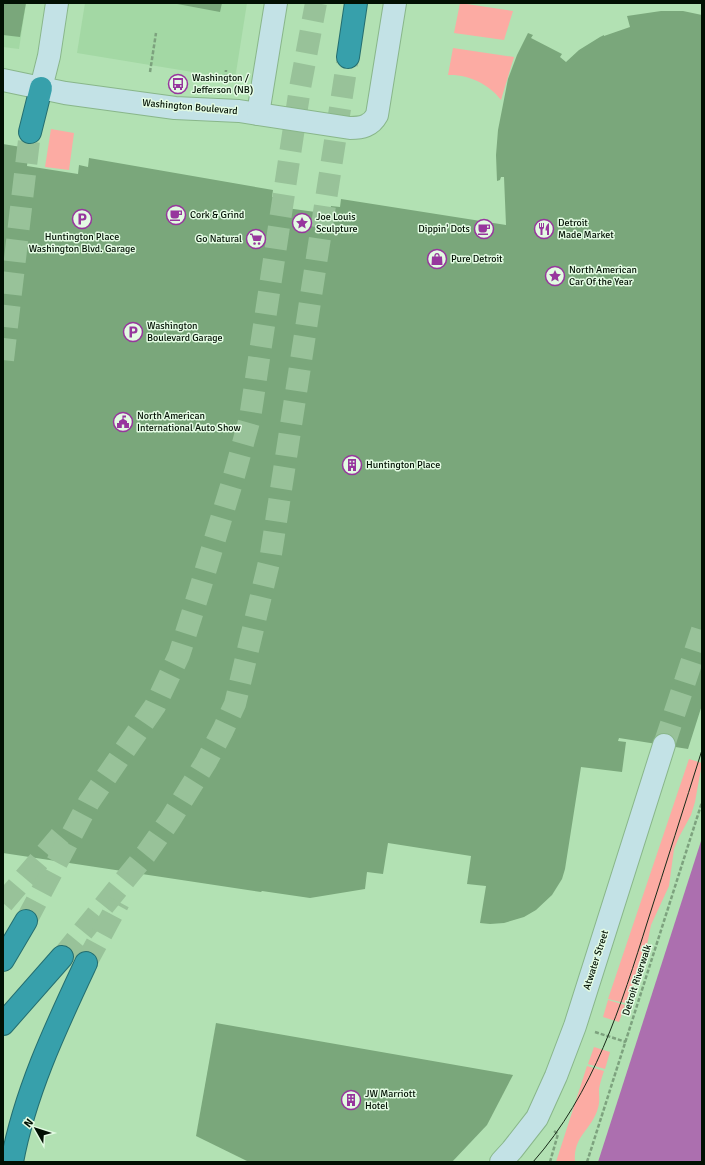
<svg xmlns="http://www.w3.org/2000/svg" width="705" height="1165" font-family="Signika,sans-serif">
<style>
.built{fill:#a3d8a4}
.green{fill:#fcaba3}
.water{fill:#ac6faf}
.building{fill:#7aa77b}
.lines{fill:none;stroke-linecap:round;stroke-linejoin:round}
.secondary-tunnel{stroke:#98c299;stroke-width:22;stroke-dasharray:22 11;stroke-linecap:butt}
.highway-tunnel{stroke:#98c299;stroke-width:22;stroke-dasharray:22 11;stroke-linecap:butt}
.secondary-casing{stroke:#89b68a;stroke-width:24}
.highway-casing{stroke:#246e70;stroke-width:24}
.path{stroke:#7da27e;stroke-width:2.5;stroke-dasharray:4 2;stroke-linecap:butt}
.secondary{stroke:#c3e2e6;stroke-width:22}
.highway{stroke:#37a0ab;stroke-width:22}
.tram{stroke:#172a18;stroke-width:1}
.labels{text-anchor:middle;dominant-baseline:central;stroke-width:3;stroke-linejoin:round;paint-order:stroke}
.poi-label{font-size:10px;fill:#021003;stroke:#e3fbe3;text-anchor:start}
.street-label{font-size:10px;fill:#021003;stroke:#e3fbe3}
</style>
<rect width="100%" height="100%" fill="#b2e1b3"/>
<g class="built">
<path d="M 3,3 L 26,3 L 19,49 L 3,47 Z"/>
<path d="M 85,3 L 247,3 L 235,79 L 77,53 Z"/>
</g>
<g class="green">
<path d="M 460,3 L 513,11 L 504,40 L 454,33 Z"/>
<path d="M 453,48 L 514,57 L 501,100 C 489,84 468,74 448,75 Z"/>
<path d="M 51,129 L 74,133 L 69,170 L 45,167 Z"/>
<path d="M 689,759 L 702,763 L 695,802 L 691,815 L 679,837 L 674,849 L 669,886 L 651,925 L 643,965 L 625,1003 L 608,999 Z"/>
<path d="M 608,1000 L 625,1005 L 619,1022 L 603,1017 Z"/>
<path d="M 594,1047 L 610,1052 L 605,1069 L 588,1064 Z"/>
<path d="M 587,1066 L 604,1071 C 602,1077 600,1083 599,1089 C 599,1095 600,1102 598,1108 C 592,1130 573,1135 575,1162 L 556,1162 Z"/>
</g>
<path class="water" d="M 702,838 L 702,1162 L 598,1162 Z"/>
<g class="building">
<path d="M 3,3 L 26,3 L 20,37 L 3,35 Z"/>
<path d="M 172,3 L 222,3 L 220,12 Z"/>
<path d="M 661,11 L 683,11 L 702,15 L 702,705 L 688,749 L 619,738 L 618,741 L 626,742 L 622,772 L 581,767 L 565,869 L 562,879 L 552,895 L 536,910 L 524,917 L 504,923 L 490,924 L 480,923 L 486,886 L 467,884 L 471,856 L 388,843 L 383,874 L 367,872 L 365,889 L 310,898 L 262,891 L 261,892 L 3,853 L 3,144 L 21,147 L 20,156 L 28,157 L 27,166 L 78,174 L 79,165 L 88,167 L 89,158 L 273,190 L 272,197 L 280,198 L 279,207 L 330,214 L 331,206 L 340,207 L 341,199 L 506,225 L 504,177 L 501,177 L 500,180 L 497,181 L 496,155 L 498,130 L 508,79 L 517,55 L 528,33 L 533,35 L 531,38 L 562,54 L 560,57 L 566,62 L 579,50 L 600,37 L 604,35 L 604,36 L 630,27 L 627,16 Z"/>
<path d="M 216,1023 L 513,1075 L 487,1125 L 452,1162 L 249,1162 L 196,1136 Z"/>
</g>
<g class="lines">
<path class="secondary-tunnel" d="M 664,745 L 702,630"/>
<g class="highway-tunnel">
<path d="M 3,360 L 30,132"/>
<path d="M 3,903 L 62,834"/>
<path d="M 26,921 L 89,802 L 155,706 L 179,655 L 199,592 L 234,476 L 250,418 L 300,88 L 316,3"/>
<path d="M 62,957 L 146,854 L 170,820 L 206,762 L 223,730 L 235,704 L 271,554 L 348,57"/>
<path d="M 86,963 L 119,902"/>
</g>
<g class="secondary-casing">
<g id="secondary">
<path d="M 3,80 L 65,93 L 175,108 L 239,111 L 350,128 C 362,128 371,126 377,115 L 395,3"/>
<path d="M 41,88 L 49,56 L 57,3"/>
<path d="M 258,114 L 276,3"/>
<path d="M 501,1162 L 512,1150 L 537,1118 L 556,1076 L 575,1026 L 664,745"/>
</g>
</g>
<g class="highway-casing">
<g id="highway">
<path d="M 348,57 L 356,3"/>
<path d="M 30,132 L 41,88"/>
<path d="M 3,960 L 26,921"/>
<path d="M 3,1024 L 62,957"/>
<path d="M 12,1162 C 25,1092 56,1027 86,963"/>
</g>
</g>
<g class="path">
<path d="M 150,72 L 156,33"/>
<path d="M 225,84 L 226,70"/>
<path d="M 595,1032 L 626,1042"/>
<path d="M 550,1162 L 558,1134 L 554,1131"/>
<path d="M 587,1162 L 702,802"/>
</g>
<use href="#secondary" class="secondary"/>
<use href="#highway" class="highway"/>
<path class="tram" d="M 533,1162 C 594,1093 621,1006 648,920 C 666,864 684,807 702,750"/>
</g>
<defs>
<g id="bus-ring" transform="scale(1)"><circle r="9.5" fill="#e3fbe3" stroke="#97369d" stroke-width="1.5"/><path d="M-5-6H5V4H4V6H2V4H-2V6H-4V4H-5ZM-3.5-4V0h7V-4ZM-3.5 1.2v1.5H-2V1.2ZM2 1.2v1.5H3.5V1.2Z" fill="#97369d"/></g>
<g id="cafe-ring" transform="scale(1)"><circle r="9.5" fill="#e3fbe3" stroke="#97369d" stroke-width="1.5"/><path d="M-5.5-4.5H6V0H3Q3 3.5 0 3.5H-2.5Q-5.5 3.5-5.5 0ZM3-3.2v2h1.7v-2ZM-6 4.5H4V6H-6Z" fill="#97369d"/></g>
<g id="parking-ring" transform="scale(1)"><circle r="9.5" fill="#e3fbe3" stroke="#97369d" stroke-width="1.5"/><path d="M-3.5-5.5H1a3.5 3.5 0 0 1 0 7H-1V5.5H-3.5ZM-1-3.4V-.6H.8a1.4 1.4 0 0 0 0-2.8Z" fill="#97369d"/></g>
<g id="sight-ring" transform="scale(1)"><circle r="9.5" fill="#e3fbe3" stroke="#97369d" stroke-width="1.5"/><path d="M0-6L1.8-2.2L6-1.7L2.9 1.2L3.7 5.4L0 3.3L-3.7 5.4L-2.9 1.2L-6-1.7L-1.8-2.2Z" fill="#97369d"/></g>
<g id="restaurant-ring" transform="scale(1)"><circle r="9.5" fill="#e3fbe3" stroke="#97369d" stroke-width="1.5"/><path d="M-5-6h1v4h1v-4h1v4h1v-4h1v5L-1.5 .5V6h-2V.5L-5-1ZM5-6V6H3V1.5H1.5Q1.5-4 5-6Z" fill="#97369d"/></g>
<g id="supermarket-ring" transform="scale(1)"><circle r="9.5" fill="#e3fbe3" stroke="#97369d" stroke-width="1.5"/><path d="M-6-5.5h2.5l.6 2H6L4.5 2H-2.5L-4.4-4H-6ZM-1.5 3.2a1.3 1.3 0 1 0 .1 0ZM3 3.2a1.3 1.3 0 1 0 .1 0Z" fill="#97369d"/></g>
<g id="shop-ring" transform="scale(1)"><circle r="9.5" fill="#e3fbe3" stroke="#97369d" stroke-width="1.5"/><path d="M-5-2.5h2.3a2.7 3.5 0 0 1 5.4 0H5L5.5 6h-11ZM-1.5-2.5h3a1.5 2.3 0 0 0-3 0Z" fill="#97369d"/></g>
<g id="civic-ring" transform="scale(1)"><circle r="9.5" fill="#e3fbe3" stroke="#97369d" stroke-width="1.5"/><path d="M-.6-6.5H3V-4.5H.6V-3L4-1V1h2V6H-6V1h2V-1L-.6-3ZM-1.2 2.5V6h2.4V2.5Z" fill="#97369d"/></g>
<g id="building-ring" transform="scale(1)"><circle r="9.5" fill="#e3fbe3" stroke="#97369d" stroke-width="1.5"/><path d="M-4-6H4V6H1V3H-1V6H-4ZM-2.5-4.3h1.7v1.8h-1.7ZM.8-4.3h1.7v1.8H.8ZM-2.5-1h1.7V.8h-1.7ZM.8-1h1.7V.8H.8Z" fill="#97369d"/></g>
</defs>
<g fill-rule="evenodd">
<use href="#bus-ring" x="178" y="84"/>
<use href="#cafe-ring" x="176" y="215"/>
<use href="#parking-ring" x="82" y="219"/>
<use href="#sight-ring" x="302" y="223"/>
<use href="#cafe-ring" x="484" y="229"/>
<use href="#restaurant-ring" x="544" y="229"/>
<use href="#supermarket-ring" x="256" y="239"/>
<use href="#shop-ring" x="437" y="259"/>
<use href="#sight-ring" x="555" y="276"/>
<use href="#parking-ring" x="133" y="332"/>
<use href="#civic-ring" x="123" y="422"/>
<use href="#building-ring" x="352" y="465"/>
<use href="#building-ring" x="351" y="1100"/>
</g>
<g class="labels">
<g class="poi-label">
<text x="192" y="78">Washington /<tspan x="192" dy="12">Jefferson (NB)</tspan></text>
<text x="190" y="215">Cork &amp; Grind</text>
<text x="316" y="217">Joe Louis<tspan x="316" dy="12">Sculpture</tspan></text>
<text x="558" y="223">Detroit<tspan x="558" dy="12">Made Market</tspan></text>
<text x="470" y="229" text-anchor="end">Dippin' Dots</text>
<text x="82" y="237" text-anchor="middle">Huntington Place<tspan x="82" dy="12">Washington Blvd. Garage</tspan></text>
<text x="242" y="239" text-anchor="end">Go Natural</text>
<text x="451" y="259">Pure Detroit</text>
<text x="569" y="270">North American<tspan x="569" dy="12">Car Of the Year</tspan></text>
<text x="147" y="326">Washington<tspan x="147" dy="12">Boulevard Garage</tspan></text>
<text x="137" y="416">North American<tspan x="137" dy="12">International Auto Show</tspan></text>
<text x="366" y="465">Huntington Place</text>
<text x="365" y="1094">JW Marriott<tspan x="365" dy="12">Hotel</tspan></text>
</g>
<g class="street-label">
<text transform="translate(190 107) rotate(5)">Washington Boulevard</text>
<text transform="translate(596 960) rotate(-72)">Atwater Street</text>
<text transform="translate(637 980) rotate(-72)">Detroit Riverwalk</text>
</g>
</g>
<rect width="705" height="1165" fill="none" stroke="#021003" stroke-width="8"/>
<g transform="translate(36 1129) rotate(309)" stroke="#e3fbe3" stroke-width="3" paint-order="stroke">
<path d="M0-3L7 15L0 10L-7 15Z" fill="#021003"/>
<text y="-6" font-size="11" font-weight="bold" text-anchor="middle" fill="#021003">N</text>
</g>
</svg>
